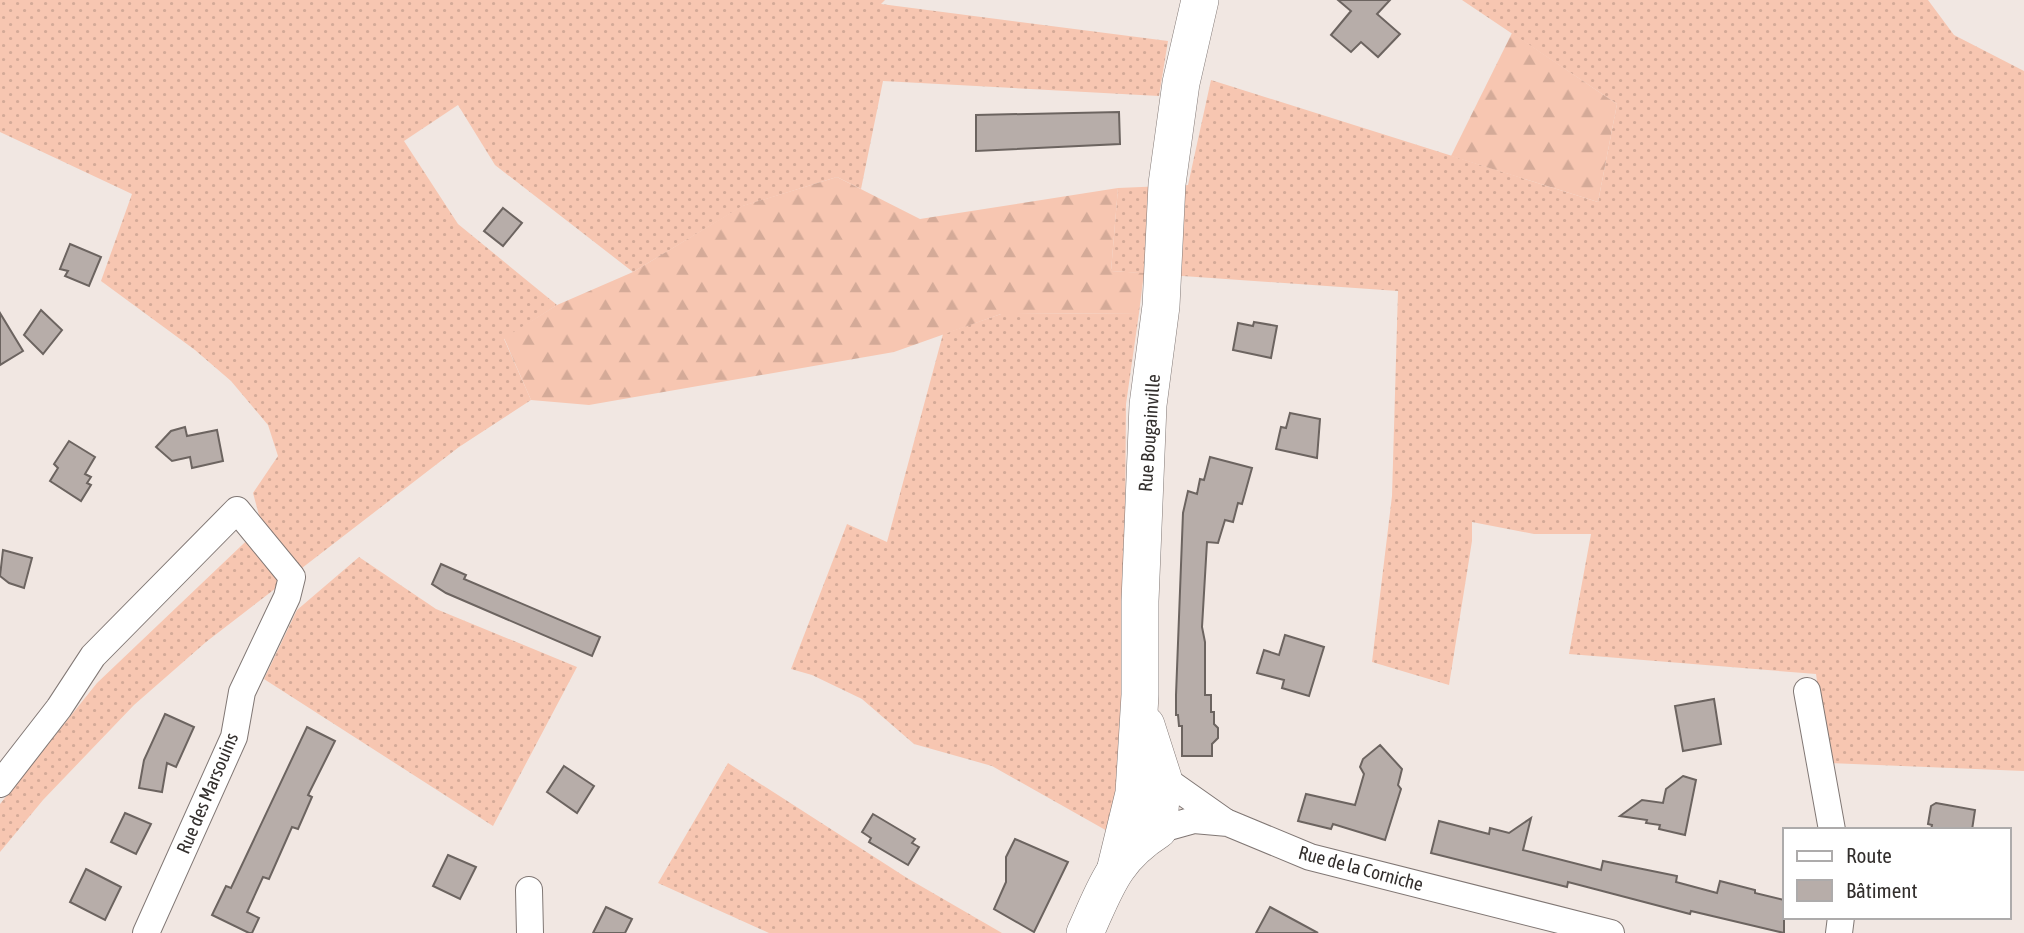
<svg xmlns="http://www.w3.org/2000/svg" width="2024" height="933" font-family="'Asap Condensed',sans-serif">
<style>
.grass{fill:url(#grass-dots)}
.forest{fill:url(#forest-firs)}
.building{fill:#b7ada9;stroke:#6c6460;stroke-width:2}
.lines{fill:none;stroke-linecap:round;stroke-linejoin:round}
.street-casing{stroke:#807774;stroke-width:28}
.secondary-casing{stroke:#807774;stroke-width:38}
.street{stroke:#fff;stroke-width:26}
.secondary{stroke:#fff;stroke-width:37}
.labels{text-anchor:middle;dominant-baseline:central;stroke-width:5;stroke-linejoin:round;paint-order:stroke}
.street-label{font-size:19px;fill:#322e2c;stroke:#fff}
</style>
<defs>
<pattern id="grass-dots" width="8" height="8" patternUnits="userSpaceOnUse" patternTransform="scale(1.75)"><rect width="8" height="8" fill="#f7c6b1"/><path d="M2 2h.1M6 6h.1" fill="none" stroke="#d4aa98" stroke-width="1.8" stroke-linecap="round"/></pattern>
<pattern id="forest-firs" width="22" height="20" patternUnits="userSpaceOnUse" patternTransform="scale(1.75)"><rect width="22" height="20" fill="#f7c6b1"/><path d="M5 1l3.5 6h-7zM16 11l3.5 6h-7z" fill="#d4aa98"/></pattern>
</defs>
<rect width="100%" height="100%" fill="#f1e7e2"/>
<g class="grass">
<path d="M 0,0 L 885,0 L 881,4 L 1168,41 L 1159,96 L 883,81 L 861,189 L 837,177 L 743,206 L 633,272 L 495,165 L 458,105 L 404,141 L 458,224 L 557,305 L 504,339 L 531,400 L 459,447 L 206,642 L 134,705 L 43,800 L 0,852 L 0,804 L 97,683 L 262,526 L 253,493 L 278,456 L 268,425 L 231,381 L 195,350 L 101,281 L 132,194 L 0,132 Z"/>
<path d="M 1462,0 L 1928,0 L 1954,35 L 2024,71 L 2024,771 L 1829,763 L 1816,674 L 1569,654 L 1591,534 L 1534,534 L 1472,522 L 1472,541 L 1449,685 L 1372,662 L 1392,496 L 1398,291 L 1111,271 L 1118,188 L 1188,185 L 1211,80 L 1598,202 L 1617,104 Z"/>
<path d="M 1139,313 L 1126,404 L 1123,775 L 1109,832 L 992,766 L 914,744 L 862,699 L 812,675 L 791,669 L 847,524 L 887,542 L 943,334 L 1001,314 Z"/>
<path d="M 359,557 L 436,609 L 577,667 L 493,826 L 264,679 L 297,610 Z"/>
<path d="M 728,763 L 907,878 L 1002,933 L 769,933 L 658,883 Z"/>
</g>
<g class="forest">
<path d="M 1512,33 L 1617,104 L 1598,202 L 1451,156 Z"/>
<path d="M 837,177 L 920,219 L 1118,188 L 1111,271 L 1144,273 L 1139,313 L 1001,314 L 894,352 L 589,405 L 531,400 L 504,338 L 557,305 L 633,272 L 742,206 Z"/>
</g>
<g class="building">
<path d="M 1338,0 L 1390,0 L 1377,14 L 1400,34 L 1378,57 L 1361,42 L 1351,52 L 1331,35 L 1351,11 Z"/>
<path d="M 1119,112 L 1120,144 L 976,151 L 976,115 Z"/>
<path d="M 503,208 L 522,223 L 503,246 L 484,231 Z"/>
<path d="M 70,244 L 101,257 L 89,286 L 65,276 L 68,271 L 60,269 Z"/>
<path d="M 41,310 L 62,330 L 43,354 L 24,335 Z"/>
<path d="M 0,313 L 23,351 L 0,365 Z"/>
<path d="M 1254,322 L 1277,326 L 1271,358 L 1233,350 L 1238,323 L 1253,326 Z"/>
<path d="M 1290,413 L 1320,419 L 1317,458 L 1276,449 L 1281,427 L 1286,428 Z"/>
<path d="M 185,427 L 187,436 L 217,430 L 223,461 L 192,468 L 190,457 L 172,461 L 156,447 L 171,431 Z"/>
<path d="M 69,441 L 95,457 L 85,474 L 91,477 L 87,483 L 91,485 L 81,501 L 50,481 L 58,468 L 54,464 Z"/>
<path d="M 1210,457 L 1252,468 L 1242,504 L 1238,503 L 1233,522 L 1225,520 L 1218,543 L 1207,542 L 1202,627 L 1205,642 L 1205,695 L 1211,695 L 1211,712 L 1214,712 L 1214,724 L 1218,728 L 1218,738 L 1212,744 L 1212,756 L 1182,756 L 1182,726 L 1179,726 L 1178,715 L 1176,715 L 1176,695 L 1183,513 L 1188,491 L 1197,494 L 1200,479 L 1204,480 Z"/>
<path d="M 3,550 L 32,558 L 24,588 L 9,583 L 0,576 Z"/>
<path d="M 441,564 L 466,575 L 464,579 L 600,637 L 592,656 L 446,593 L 432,584 Z"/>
<path d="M 1285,635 L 1324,647 L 1309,696 L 1282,688 L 1284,680 L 1257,673 L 1264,650 L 1279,655 Z"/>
<path d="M 1714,699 L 1721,744 L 1683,751 L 1675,706 Z"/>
<path d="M 165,714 L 194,727 L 176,767 L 167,763 L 162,792 L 139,788 L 144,760 Z"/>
<path d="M 307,727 L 335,741 L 308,795 L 312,797 L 298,829 L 292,827 L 269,879 L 263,877 L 247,912 L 259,918 L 252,933 L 249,933 L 212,915 L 226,886 L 231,888 Z"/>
<path d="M 1380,745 L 1402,769 L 1398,785 L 1401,789 L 1385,840 L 1333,824 L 1331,829 L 1298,821 L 1306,794 L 1355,805 L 1364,774 L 1360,767 L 1363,759 Z"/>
<path d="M 564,766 L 594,786 L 577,813 L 547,792 Z"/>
<path d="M 1683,776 L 1696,780 L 1685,835 L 1659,829 L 1660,825 L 1646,823 L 1647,820 L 1620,816 L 1642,800 L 1663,803 L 1666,789 Z"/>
<path d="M 1936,803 L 1975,810 L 1972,830 L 1931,830 L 1932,825 L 1928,824 L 1931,806 Z"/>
<path d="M 125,813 L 151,824 L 136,854 L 111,842 Z"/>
<path d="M 873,814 L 915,839 L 912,843 L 919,847 L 908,865 L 869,842 L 871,838 L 862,832 Z"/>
<path d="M 1531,818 L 1523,850 L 1601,870 L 1603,861 L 1677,876 L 1676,882 L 1717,893 L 1720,881 L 1755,890 L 1755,893 L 1784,900 L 1784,933 L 1691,911 L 1690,914 L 1568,882 L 1567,887 L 1431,853 L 1439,821 L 1489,834 L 1490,828 L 1509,833 Z"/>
<path d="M 1015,839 L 1068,862 L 1034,932 L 994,909 L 1006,882 L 1006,857 Z"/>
<path d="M 448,855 L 476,867 L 460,899 L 433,886 Z"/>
<path d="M 86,869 L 121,887 L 105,920 L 70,902 Z"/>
<path d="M 606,907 L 632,919 L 625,933 L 593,933 Z"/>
<path d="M 1270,907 L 1318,933 L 1256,933 Z"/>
</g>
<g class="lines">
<g class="street-casing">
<g id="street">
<path d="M 1807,691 L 1832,830"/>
<path d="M 1163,778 L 1224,821"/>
<path d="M 0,784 L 59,708 L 93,656 L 237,510 L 292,577 L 287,597 L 242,692 L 234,737 L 146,933"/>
<path d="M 1150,820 L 1158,830 L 1194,820 L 1228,823 L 1310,857 L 1611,933"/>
<path d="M 529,890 L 530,933"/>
<path d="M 1839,933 L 1841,917"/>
</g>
</g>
<g class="secondary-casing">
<g id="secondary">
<path d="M 1116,867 L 1134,793 L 1140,695 L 1140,601 L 1148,405 L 1161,306 L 1167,184 L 1181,83 L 1200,0"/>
<path d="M 1085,933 C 1106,887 1113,859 1158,830 L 1163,778 L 1146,725"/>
</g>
</g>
<use href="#street" class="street"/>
<use href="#secondary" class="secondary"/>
</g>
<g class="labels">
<g class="street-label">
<text transform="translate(1149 433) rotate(-86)">Rue Bougainville</text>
<text transform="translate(207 793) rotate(-67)">Rue des Marsouins</text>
<text transform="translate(1361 868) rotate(15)">Rue de la Corniche</text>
</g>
</g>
<rect x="1783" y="828" width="228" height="91" fill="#ffffff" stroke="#adabab" stroke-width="2"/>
<rect x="1797" y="851" width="35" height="10" fill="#ffffff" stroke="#adabab" stroke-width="2"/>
<text x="1846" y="863" font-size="21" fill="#322e2c">Route</text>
<rect x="1797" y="880" width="35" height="21" fill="#b7ada9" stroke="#adabab" stroke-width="2"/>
<text x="1846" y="898" font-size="21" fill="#322e2c">Bâtiment</text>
</svg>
